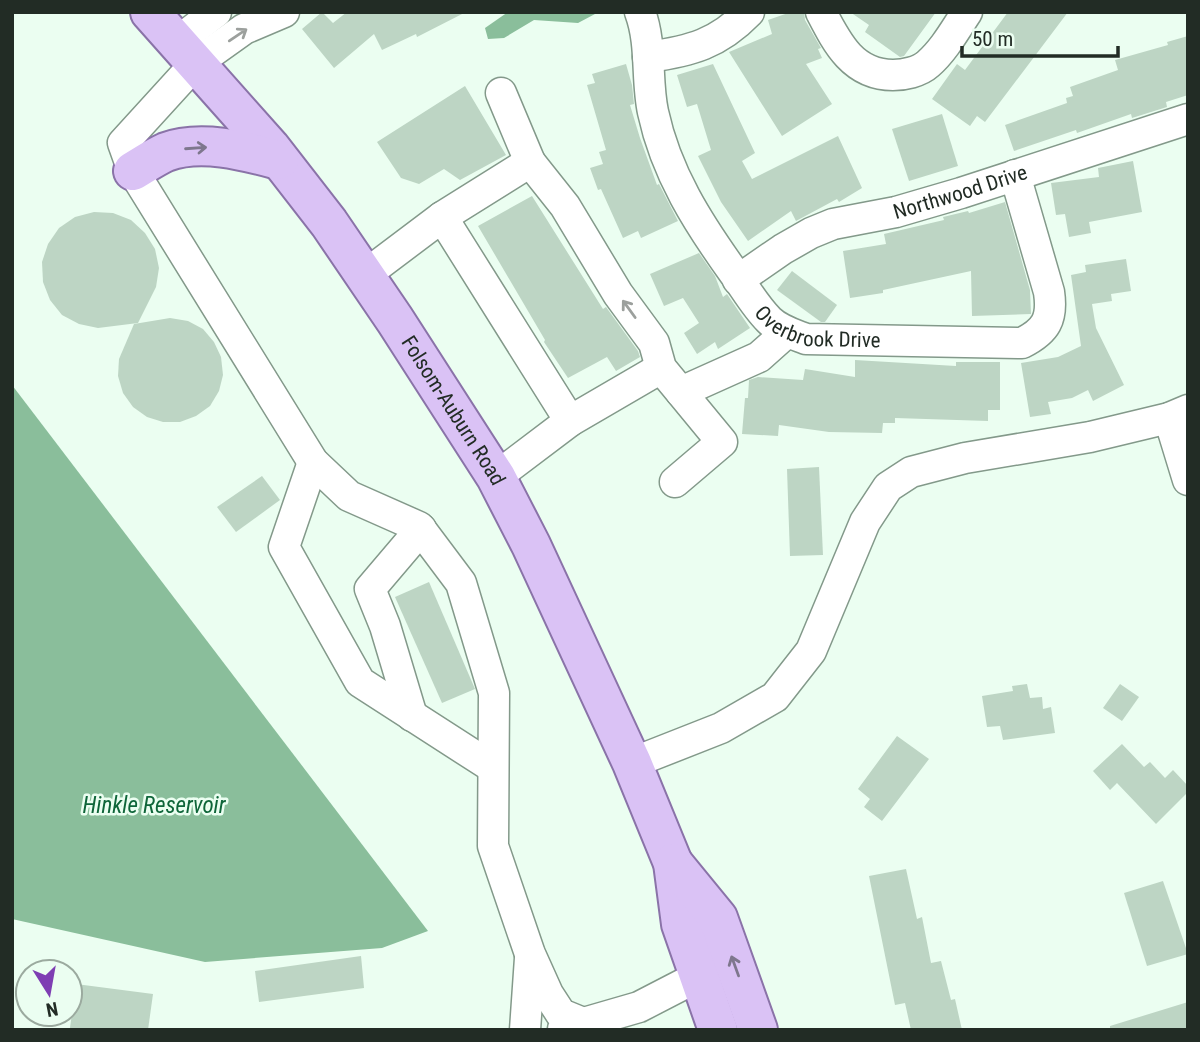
<svg xmlns="http://www.w3.org/2000/svg" width="1200" height="1042" font-family="'Roboto Condensed',sans-serif">
<style>
.water{fill:#8abe9b}
.building{fill:#bdd5c4}
.lines{fill:none;stroke-linecap:round;stroke-linejoin:round}
.minor-casing{stroke:#83998a;stroke-width:33}
.major-casing{stroke:#8a73a8;stroke-width:42}
.minor{stroke:#fff;stroke-width:30}
.major{stroke:#dac2f5;stroke-width:38}
.oneway{stroke:#9ca09d}
.oneway2{stroke:#7e778d}
.labels{text-anchor:middle;dominant-baseline:central;stroke-width:5;stroke-linejoin:round;paint-order:stroke}
.street-label{font-size:21px;fill:#222c25;stroke:#ebfef1}
.water-label{font-size:23px;font-style:italic;fill:#0e6539;stroke:#ebfef1}
</style>
<rect width="100%" height="100%" fill="#ebfef1"/>
<g class="water">
<path d="M 508,12 L 595,12 L 595,14 L 578,23 L 534,20 L 504,38 L 488,39 L 485,28 Z"/>
<path d="M 12,385 L 428,931 L 382,948 L 205,962 L 12,919 Z"/>
</g>
<g class="building">
<path d="M 322,12 L 333,23 L 347,12 L 466,12 L 417,37 L 416,34 L 382,50 L 374,34 L 334,68 L 302,29 Z"/>
<path d="M 791,12 L 804,12 L 805,20 L 821,48 L 818,49 L 822,58 L 806,64 L 832,104 L 782,136 L 729,52 L 772,34 L 768,20 Z"/>
<path d="M 850,12 L 936,12 L 904,56 L 900,57 L 865,32 L 869,25 Z"/>
<path d="M 1008,12 L 1068,12 L 985,122 L 977,116 L 970,126 L 932,99 L 957,64 L 965,70 Z"/>
<path d="M 1188,36 L 1188,95 L 1166,102 L 1167,107 L 1132,118 L 1131,114 L 1077,133 L 1076,130 L 1014,151 L 1005,125 L 1067,103 L 1066,98 L 1073,96 L 1070,87 L 1118,70 L 1115,60 L 1168,45 L 1167,42 Z"/>
<path d="M 626,64 L 632,85 L 634,104 L 630,105 L 640,138 L 657,185 L 659,184 L 678,221 L 641,238 L 638,231 L 623,238 L 601,189 L 598,190 L 590,168 L 603,164 L 599,152 L 606,150 L 587,85 L 595,83 L 592,74 Z"/>
<path d="M 713,64 L 755,153 L 742,161 L 752,179 L 838,136 L 862,188 L 839,202 L 837,199 L 796,221 L 791,211 L 748,241 L 721,202 L 698,156 L 711,150 L 697,104 L 687,107 L 677,75 Z"/>
<path d="M 465,86 L 506,155 L 460,180 L 444,169 L 419,184 L 401,178 L 377,142 Z"/>
<path d="M 942,114 L 958,166 L 909,181 L 892,129 Z"/>
<path d="M 1133,161 L 1142,212 L 1089,222 L 1091,233 L 1069,237 L 1065,214 L 1056,215 L 1051,183 L 1099,177 L 1098,168 Z"/>
<path d="M 532,196 L 603,309 L 606,307 L 638,351 L 640,357 L 616,371 L 607,357 L 568,378 L 544,342 L 545,340 L 478,226 Z"/>
<path d="M 1005,202 L 1030,290 L 1031,314 L 972,316 L 971,271 L 883,290 L 883,293 L 850,298 L 843,251 L 886,244 L 884,234 L 944,220 L 943,217 L 968,211 L 969,213 Z"/>
<path d="M 94,212 L 113,213 L 131,220 L 145,233 L 155,249 L 159,268 L 156,287 L 138,323 L 98,328 L 79,324 L 62,315 L 50,300 L 43,282 L 42,262 L 48,244 L 59,228 L 75,217 Z"/>
<path d="M 699,253 L 715,276 L 723,297 L 727,294 L 750,328 L 718,349 L 715,342 L 697,354 L 684,333 L 699,323 L 683,298 L 664,306 L 650,274 Z"/>
<path d="M 1126,259 L 1131,291 L 1111,294 L 1112,301 L 1092,304 L 1096,328 L 1124,385 L 1093,401 L 1088,390 L 1072,398 L 1048,402 L 1051,414 L 1030,417 L 1021,363 L 1058,357 L 1081,346 L 1071,275 L 1086,272 L 1085,265 Z"/>
<path d="M 792,271 L 837,305 L 825,322 L 821,322 L 777,290 Z"/>
<path d="M 170,318 L 188,321 L 203,329 L 214,342 L 221,357 L 223,375 L 219,391 L 210,406 L 196,416 L 180,422 L 163,422 L 147,417 L 133,407 L 123,393 L 118,376 L 119,359 L 134,324 Z"/>
<path d="M 855,360 L 956,366 L 956,362 L 1000,362 L 1000,410 L 988,410 L 988,421 L 895,418 L 895,423 L 883,423 L 882,433 L 829,432 L 779,425 L 778,436 L 742,434 L 745,398 L 748,398 L 749,380 L 758,377 L 803,380 L 805,369 L 855,377 Z"/>
<path d="M 819,467 L 823,555 L 790,556 L 787,469 Z"/>
<path d="M 262,476 L 280,500 L 236,532 L 217,507 Z"/>
<path d="M 429,582 L 475,689 L 442,703 L 395,597 Z"/>
<path d="M 1027,684 L 1030,698 L 1042,697 L 1043,709 L 1051,707 L 1055,733 L 1003,740 L 1000,726 L 987,727 L 982,696 L 1013,691 L 1012,686 Z"/>
<path d="M 1120,684 L 1139,697 L 1122,721 L 1103,708 Z"/>
<path d="M 897,736 L 929,759 L 882,821 L 864,807 L 870,799 L 858,789 Z"/>
<path d="M 1122,744 L 1144,767 L 1150,762 L 1165,778 L 1173,770 L 1188,786 L 1188,792 L 1156,824 L 1117,783 L 1110,790 L 1093,771 Z"/>
<path d="M 906,869 L 917,919 L 922,917 L 931,963 L 941,961 L 951,1000 L 955,999 L 962,1030 L 911,1030 L 905,1003 L 895,1005 L 869,876 Z"/>
<path d="M 1163,881 L 1188,954 L 1147,966 L 1124,893 Z"/>
<path d="M 361,956 L 364,988 L 259,1002 L 255,971 Z"/>
<path d="M 76,984 L 153,994 L 148,1030 L 70,1028 Z"/>
<path d="M 1188,1002 L 1188,1030 L 1110,1030 L 1110,1026 Z"/>
</g>
<g class="lines">
<g class="minor-casing">
<g id="minor">
<path d="M 284,12 L 244,29 L 195,64 L 123,143 L 133,171 L 313,462 L 349,496 L 419,527 L 461,583 L 494,693 L 493,846 L 530,954 L 548,994 L 561,1014 L 583,1023"/>
<path id="s1" d="M 640,12 C 652,44 646,80 653,112 C 666,173 698,223 734,273 C 745,288 755,306 769,320 C 779,330 793,334 806,339 L 1022,343 C 1046,331 1053,319 1049,292 L 1015,175"/>
<path d="M 821,12 C 837,43 853,75 893,75 C 904,75 919,72 928,64 C 944,50 955,30 967,12"/>
<path d="M 177,42 L 216,12"/>
<path d="M 648,57 C 691,51 718,44 749,12"/>
<path d="M 530,162 L 565,206 L 618,294 L 654,343 L 661,368 L 722,442 L 675,482"/>
<path d="M 442,217 L 530,162 L 501,93"/>
<path d="M 365,275 L 442,217 L 570,421"/>
<path id="s2" d="M 738,280 L 783,249 L 811,233 L 833,224 L 896,212 L 961,193 L 1188,119"/>
<path d="M 681,392 L 759,357 L 787,332"/>
<path d="M 1169,418 L 1188,480"/>
<path d="M 313,462 L 284,547 L 360,682 L 492,767"/>
<path d="M 496,477 L 570,421 L 661,368"/>
<path d="M 412,716 L 385,626 L 370,589 L 421,529"/>
<path d="M 632,763 L 721,728 L 775,697 L 811,651 L 865,522 L 888,487 L 911,472 L 965,458 L 1090,437 L 1169,418 L 1188,410"/>
<path d="M 563,1029 L 639,1007 L 699,976"/>
<path d="M 525,1030 L 530,958"/>
</g>
</g>
<g class="major-casing">
<g id="major">
<path id="s3" d="M 150,12 L 270,147 L 329,223 L 395,320 L 496,477 L 531,545 L 632,763 L 673,863 L 681,924 L 718,1030"/>
<path d="M 133,171 C 143,165 155,157 166,152 C 201,139 245,151 279,160"/>
<path d="M 673,863 L 718,918 L 758,1030"/>
</g>
</g>
<use href="#minor" class="minor"/>
<use href="#major" class="major"/>
</g>
<defs><path id="oneway-shaft" d="M-6 0H5M1.5-3L5.5 0L1.5 3" fill="none" stroke-width="1.6" stroke-linecap="round" stroke-linejoin="round" transform="scale(1.75)"/></defs>
<g class="oneway">
<use href="#oneway-shaft" transform="translate(238 35) rotate(-34)"/>
<use href="#oneway-shaft" transform="translate(629 309) rotate(-126)"/>
</g>
<g class="oneway2">
<use href="#oneway-shaft" transform="translate(196 148) rotate(-4)"/>
<use href="#oneway-shaft" transform="translate(735 966) rotate(-110)"/>
</g>
<g class="labels">
<g class="street-label">
<text stroke="none"><textPath href="#s2" startOffset="242">Northwood Drive</textPath></text>
<text stroke="none"><textPath href="#s1" startOffset="392">Overbrook Drive</textPath></text>
<text stroke="none"><textPath href="#s3" startOffset="502">Folsom-Auburn Road</textPath></text>
</g>
<g class="water-label">
<text x="154" y="805">Hinkle Reservoir</text>
</g>
</g>
<rect width="1200" height="1042" fill="none" stroke="#222c25" stroke-width="28"/>
<g transform="translate(49 993) rotate(169)"><circle r="33" fill="#ebfef1" stroke="#9baa9f" stroke-width="2"/>
<path d="M0-5L12 26L0 18L-12 26Z" fill="#7e3eb3"/>
<text y="-10" font-size="19" font-weight="bold" text-anchor="middle" fill="#222c25">N</text>
</g>
<path d="M962 46v10h156v-10" fill="none" stroke="#222c25" stroke-width="3.5"/>
<text x="972" y="46" font-size="21" fill="#222c25" stroke="#ebfef1" stroke-width="5" paint-order="stroke">50 m</text>
</svg>
